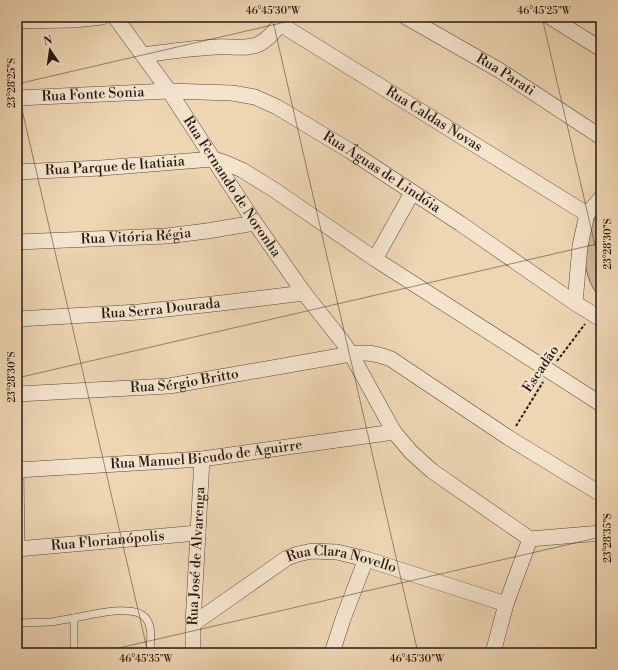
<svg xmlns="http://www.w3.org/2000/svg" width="618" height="670" font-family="'Libre Bodoni',serif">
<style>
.green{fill:#ccb697;stroke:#7a6854}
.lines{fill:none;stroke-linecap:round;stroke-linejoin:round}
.lane-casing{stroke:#594839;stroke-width:8}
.street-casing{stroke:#594839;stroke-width:16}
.path{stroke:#271910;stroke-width:2;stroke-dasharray:3 2;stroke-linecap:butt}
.lane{stroke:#f4e4ce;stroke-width:7}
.street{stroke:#f4e4ce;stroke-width:15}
.ticks{fill:none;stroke:#271910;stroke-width:1;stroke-opacity:0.45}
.labels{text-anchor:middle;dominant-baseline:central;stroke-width:4;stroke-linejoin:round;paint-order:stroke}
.street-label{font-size:14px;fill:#271910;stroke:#f4e4ce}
.neatline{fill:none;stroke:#271910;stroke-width:1.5}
.ticks-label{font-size:10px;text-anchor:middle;fill:#271910}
</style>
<rect width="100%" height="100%" fill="#eed6b3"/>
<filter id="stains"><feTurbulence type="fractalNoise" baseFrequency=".005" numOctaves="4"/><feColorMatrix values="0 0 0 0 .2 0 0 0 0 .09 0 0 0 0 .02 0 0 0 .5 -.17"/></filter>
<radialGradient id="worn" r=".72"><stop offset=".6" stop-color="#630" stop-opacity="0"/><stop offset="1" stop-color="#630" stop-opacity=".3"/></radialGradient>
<path class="green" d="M 601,210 L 601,298 C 599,295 595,292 593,288 C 580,264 583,230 601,210 Z"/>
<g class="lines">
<g class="lane-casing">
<g id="lane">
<path d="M 20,470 L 21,548"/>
<path d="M 74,618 C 90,615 138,602 147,620 C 153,629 150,642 150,653"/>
<path d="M 17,623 L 51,622 L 74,618 L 74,653"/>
</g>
</g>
<g class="street-casing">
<g id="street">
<path id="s1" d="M 115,17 L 169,91 L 255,223 L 304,293 L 342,341 L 351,354 L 394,432"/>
<path id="s2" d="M 406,17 L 499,70 L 601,137"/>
<path d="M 550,17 L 601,49"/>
<path d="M 17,21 L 74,20 L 102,17"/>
<path id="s3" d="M 280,24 L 587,214"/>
<path d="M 143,55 C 167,52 192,48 216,47 C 230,46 247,50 259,44 C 269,39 279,26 285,17"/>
<path id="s4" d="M 17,98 L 169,91 L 232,93 L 255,97 L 277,107 L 350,151 L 461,224 L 575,303"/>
<path id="s5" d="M 17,172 L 101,168 L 213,159 L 226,163 L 242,170 L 273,189 L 375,259 L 601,404"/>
<path d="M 601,198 L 587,214 L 580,246 L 575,303 L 601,319"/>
<path id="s6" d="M 17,242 L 167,236 L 207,231 L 255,223"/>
<path d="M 375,259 L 412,193"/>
<path id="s7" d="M 17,319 L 139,312 L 222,303 L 304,293"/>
<path id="s8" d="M 17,394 L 169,386 L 351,354 C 368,352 375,353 391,359 L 509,438 L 601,494"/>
<path id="s9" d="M 17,470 L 202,459 L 394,432 L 411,452 L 432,471 L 530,539 L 601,533"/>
<path id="s10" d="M 17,549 L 198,533"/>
<path id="s11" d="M 193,624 L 287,558 L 298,554 L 312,551 L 337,552 L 366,559 L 506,604"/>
<path id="s12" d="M 193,653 L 193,624 L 202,459"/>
<path d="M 332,653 L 343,619 L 366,559"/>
<path d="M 493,653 L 506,604 L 530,539"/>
</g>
</g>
<g class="path">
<path d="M 557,361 L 585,324"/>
<path d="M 516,426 L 543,382"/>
</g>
<use href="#lane" class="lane"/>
<use href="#street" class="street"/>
</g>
<path class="ticks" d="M 272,17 L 418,653M 542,17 L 601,271M 17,84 L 307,17M 17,88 L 148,653M 17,378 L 601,243M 97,653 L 601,537"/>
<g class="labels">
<g class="street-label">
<text stroke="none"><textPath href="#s2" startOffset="115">Rua Parati</textPath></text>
<text stroke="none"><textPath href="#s4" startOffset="76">Rua Fonte Sonia</textPath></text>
<text stroke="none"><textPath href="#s3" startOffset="181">Rua Caldas Novas</textPath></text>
<text stroke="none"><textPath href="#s5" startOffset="98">Rua Parque de Itatiaia</textPath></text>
<text stroke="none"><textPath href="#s4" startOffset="386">Rua Águas de Lindóia</textPath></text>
<text stroke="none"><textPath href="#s1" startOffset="206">Rua Fernando de Noronha</textPath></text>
<text stroke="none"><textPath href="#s6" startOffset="119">Rua Vitória Régia</textPath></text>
<text stroke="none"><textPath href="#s7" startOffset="144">Rua Serra Dourada</textPath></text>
<text transform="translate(541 369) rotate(-56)">Escadão</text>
<text stroke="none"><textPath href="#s8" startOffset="168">Rua Sérgio Britto</textPath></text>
<text stroke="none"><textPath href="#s9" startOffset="190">Rua Manuel Bicudo de Aguirre</textPath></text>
<text stroke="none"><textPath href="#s10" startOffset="91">Rua Florianópolis</textPath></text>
<text stroke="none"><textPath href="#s12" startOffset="97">Rua José de Alvarenga</textPath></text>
<text stroke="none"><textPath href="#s11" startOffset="171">Rua Clara Novello</textPath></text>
</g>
</g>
<rect width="618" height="670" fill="none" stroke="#eed6b3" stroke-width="44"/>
<g transform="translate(50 50) rotate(347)" stroke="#f4e4ce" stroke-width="3" paint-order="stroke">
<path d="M0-3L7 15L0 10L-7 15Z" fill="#271910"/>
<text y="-6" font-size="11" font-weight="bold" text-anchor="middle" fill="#271910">N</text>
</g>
<rect x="22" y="22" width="574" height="626" class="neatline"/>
<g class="ticks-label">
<text x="273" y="14">46°45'30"W</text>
<text x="544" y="14">46°45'25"W</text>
<text transform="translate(11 83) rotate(-90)" y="4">23°28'25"S</text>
<text transform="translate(607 244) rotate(-90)" y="4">23°28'30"S</text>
<text transform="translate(11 377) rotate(-90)" y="4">23°28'30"S</text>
<text transform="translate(607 538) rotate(-90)" y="4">23°28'35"S</text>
<text x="146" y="662">46°45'35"W</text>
<text x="417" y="662">46°45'30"W</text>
</g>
<rect width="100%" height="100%" filter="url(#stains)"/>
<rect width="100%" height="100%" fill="url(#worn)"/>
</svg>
